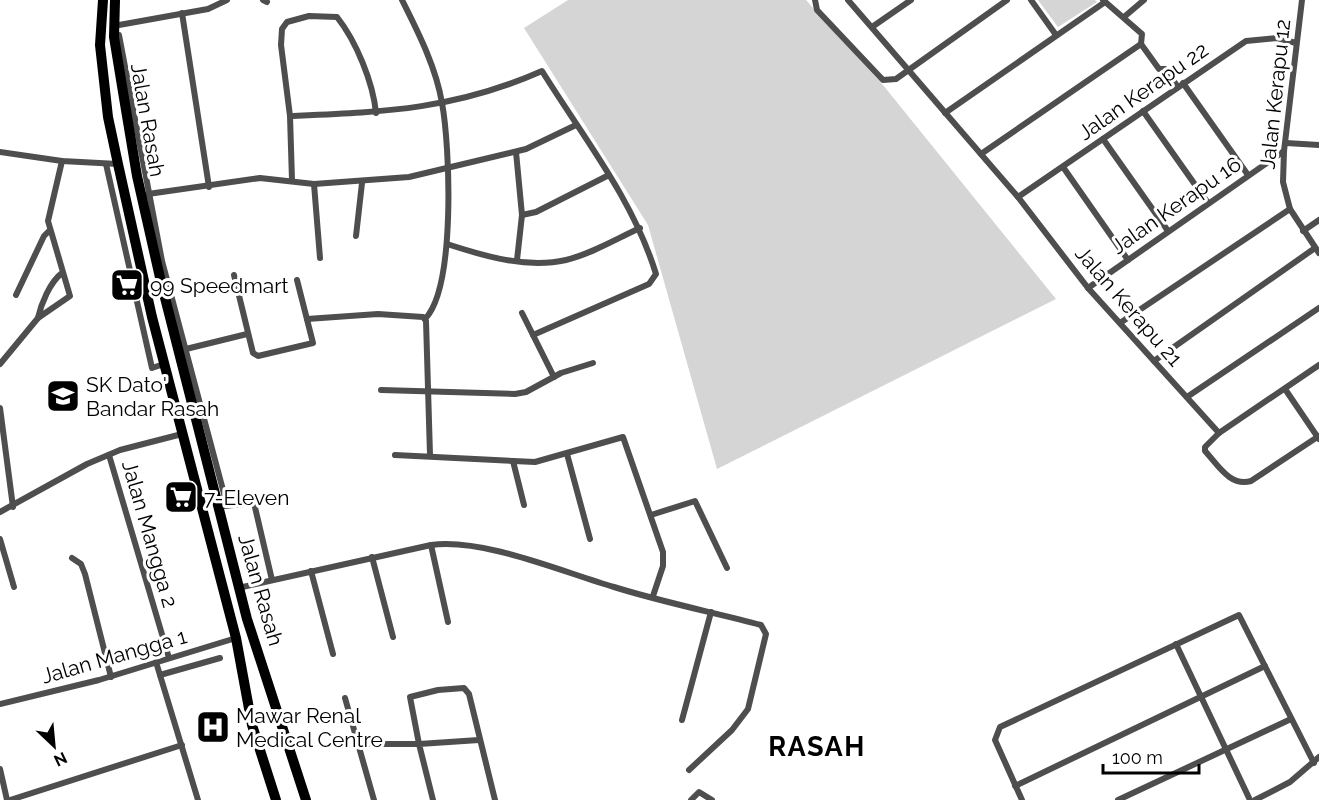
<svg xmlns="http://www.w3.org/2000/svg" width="1319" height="800" font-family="Raleway,sans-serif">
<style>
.green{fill:#d5d5d5}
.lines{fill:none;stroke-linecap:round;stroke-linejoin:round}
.minor{stroke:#4e4e4e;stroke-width:6}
.trunk{stroke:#000;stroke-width:10}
.labels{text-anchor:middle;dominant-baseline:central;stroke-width:6;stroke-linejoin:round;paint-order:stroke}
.street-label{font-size:21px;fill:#000;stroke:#fff}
.poi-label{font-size:21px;fill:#000;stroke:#fff;text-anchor:start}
.district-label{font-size:27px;font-weight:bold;letter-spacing:1.5px;fill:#000;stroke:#fff}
</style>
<rect width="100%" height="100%" fill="#fff"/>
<g class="green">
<path d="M 568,0 L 806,0 L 883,85 L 1056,299 L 717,469 L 648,225 L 524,28 Z"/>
<path d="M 1038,0 L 1095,0 L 1097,2 L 1058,27 Z"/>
</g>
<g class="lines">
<g class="minor">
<path d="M 263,0 L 267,2"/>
<path d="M 402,0 C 418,32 436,67 442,103 C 450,146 456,287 425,319"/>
<path d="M 815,0 L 817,10 L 883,80 L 896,79 L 1007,0"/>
<path d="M 848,0 L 1018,197 L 1088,288 L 1219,433"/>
<path d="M 1031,0 L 1056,35"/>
<path d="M 1103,0 L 1142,34 L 1141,44 L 1159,69 L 1165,69 L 1178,87"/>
<path d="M 1302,0 L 1284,151 L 1283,182 L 1290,209 L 1319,253"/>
<path d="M 182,13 L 209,187"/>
<path d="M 1124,17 L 1144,0"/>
<path d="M 119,25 L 208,9 L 227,0"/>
<path d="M 872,27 L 911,0"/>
<path d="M 119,35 L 162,261 L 227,505"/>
<path d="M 1183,83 L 1248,175"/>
<path d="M 1143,111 L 1208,203"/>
<path d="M 945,113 L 1105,2"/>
<path d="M 290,116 C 383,112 454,110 542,71 C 583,137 633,199 656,274 L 649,284 L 533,335"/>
<path d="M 1103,139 L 1168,231"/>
<path d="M 1286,143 L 1319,145"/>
<path d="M 0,152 L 62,161 L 118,164"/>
<path d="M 516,152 L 522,215 L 517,260"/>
<path d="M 981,154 L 1141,44"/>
<path d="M 62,161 L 48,221 L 70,296 L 38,318 C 41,304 50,282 62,273"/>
<path d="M 106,164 L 152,368 L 164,364"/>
<path d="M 1063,167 L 1128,260"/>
<path d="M 292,180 L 290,116 L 281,45 L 282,29 L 287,22 L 309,16 L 337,17 C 356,41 373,82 376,113"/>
<path d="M 314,184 L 320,258"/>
<path d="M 148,194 L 260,178 L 314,184 L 409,177 L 526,149 L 576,125"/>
<path d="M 1018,197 L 1246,41 L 1277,38 L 1296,43"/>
<path d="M 522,215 L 536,212 L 609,175"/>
<path d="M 1303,231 L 1319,220"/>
<path d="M 356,236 L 362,183"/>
<path d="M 447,244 C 484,256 527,269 566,260 C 591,254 616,239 640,228"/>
<path d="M 234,275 L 253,353 L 258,356 L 313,343 L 297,280"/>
<path d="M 1088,288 L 1284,151"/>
<path d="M 16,295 L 44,236 L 49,231"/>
<path d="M 522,313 L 554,377"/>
<path d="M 307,319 L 378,314 L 423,317 L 426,321 L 430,455"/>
<path d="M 1120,323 L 1290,209"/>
<path d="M 186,349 L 247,334"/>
<path d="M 1154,361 L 1315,248"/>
<path d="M 0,364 L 38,318"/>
<path d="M 1319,365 L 1219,433 L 1205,447 L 1205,451 C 1218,465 1230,487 1251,481 L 1319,436"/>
<path d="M 1285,389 L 1319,439"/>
<path d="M 381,390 L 515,394 L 526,392 L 561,373 L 593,363"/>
<path d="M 1187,397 L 1319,308"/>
<path d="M 0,408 L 13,507"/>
<path d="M 567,454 L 590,539"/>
<path d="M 109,455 L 169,658"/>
<path d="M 395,455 L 535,462 L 623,437 L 663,552 L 663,566 L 653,596"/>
<path d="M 513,461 L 524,505"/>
<path d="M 224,506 L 254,503 L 272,580"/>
<path d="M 0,512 L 87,464 L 120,450 L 182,434"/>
<path d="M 651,515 L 695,501 L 727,568"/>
<path d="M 0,539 L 14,587"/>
<path d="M 431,545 L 448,622"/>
<path d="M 372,557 L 393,637"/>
<path d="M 72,558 L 81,564 L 85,574 L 111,677"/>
<path d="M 311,571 L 333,654"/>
<path d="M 238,588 L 431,545 C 484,538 562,572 614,587 C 662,602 712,612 761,625 L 766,634 L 748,709 L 732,730 L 689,770"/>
<path d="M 1176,644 L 1250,800"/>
<path d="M 156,662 L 198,800"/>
<path d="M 160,675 L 220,658"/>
<path d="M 345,698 L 374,800"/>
<path d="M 0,704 L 99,680 L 236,638"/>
<path d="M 682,720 L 711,612"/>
<path d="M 358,744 L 419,744 L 410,697 L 438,690 L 464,688 L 469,694 L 495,800"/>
<path d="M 0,769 L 7,800"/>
<path d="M 1015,786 L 1265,666"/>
<path d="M 10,800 L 182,745"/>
<path d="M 433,800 L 419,744 L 479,740"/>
<path d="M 691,800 L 699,792 L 712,800"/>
<path d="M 1022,800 L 995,740 L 1000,727 L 1239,615 L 1314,763"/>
<path d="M 1118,800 L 1291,719"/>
<path d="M 1255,800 L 1290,782 L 1319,757"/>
</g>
<g class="trunk">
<path d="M 103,0 L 100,45 L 108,117 L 118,164 L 152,317 L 236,638 L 252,725 L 276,800"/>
<path d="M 115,0 L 114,37 L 123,92 L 137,176 L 161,282 L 247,619 L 306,800"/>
</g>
</g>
<defs>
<g id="supermarket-square" transform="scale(1.725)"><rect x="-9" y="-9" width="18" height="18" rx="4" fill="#000" stroke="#fff"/><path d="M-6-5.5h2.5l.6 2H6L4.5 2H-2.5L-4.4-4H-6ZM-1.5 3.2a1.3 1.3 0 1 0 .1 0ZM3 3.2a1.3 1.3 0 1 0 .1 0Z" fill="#fff"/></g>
<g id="school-square" transform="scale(1.725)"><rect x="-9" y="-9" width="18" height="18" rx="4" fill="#000" stroke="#fff"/><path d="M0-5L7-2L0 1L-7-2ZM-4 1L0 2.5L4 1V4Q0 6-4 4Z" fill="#fff"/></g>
<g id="hospital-square" transform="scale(1.725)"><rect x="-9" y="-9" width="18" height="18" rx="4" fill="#000" stroke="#fff"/><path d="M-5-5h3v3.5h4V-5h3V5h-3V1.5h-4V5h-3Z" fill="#fff"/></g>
</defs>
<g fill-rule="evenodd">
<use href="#supermarket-square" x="127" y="285"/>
<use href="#school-square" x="63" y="396"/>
<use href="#supermarket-square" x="181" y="497"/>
<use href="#hospital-square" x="213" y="727"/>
</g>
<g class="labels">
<g class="street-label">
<text transform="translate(1143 91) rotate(-35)">Jalan Kerapu 22</text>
<text transform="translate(1275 94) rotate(-84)">Jalan Kerapu 12</text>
<text transform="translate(148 120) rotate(80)">Jalan Rasah</text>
<text transform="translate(1176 205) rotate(-35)">Jalan Kerapu 16</text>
<text transform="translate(1129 306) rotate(49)">Jalan Kerapu 21</text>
<text transform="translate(150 534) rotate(74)">Jalan Mangga 2</text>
<text transform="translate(261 590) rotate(74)">Jalan Rasah</text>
<text transform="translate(114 656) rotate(-16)">Jalan Mangga 1</text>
</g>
<g class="poi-label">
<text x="150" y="285">99 Speedmart</text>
<text x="86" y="384">SK Dato'<tspan x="86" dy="24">Bandar Rasah</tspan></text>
<text x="204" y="497">7-Eleven</text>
<text x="236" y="715">Mawar Renal<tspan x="236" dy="24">Medical Centre</tspan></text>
</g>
<g class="district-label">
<text x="817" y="746">RASAH</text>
</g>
</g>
<g transform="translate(54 746) rotate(154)" stroke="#ffffff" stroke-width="4.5" paint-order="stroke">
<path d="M0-4.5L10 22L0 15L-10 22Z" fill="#000000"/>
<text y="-9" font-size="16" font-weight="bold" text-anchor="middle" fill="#000000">N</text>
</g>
<path d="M1103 764v9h96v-9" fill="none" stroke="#000000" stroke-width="3"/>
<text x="1112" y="764" font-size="18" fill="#000000" stroke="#ffffff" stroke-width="4.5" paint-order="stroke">100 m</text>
</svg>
